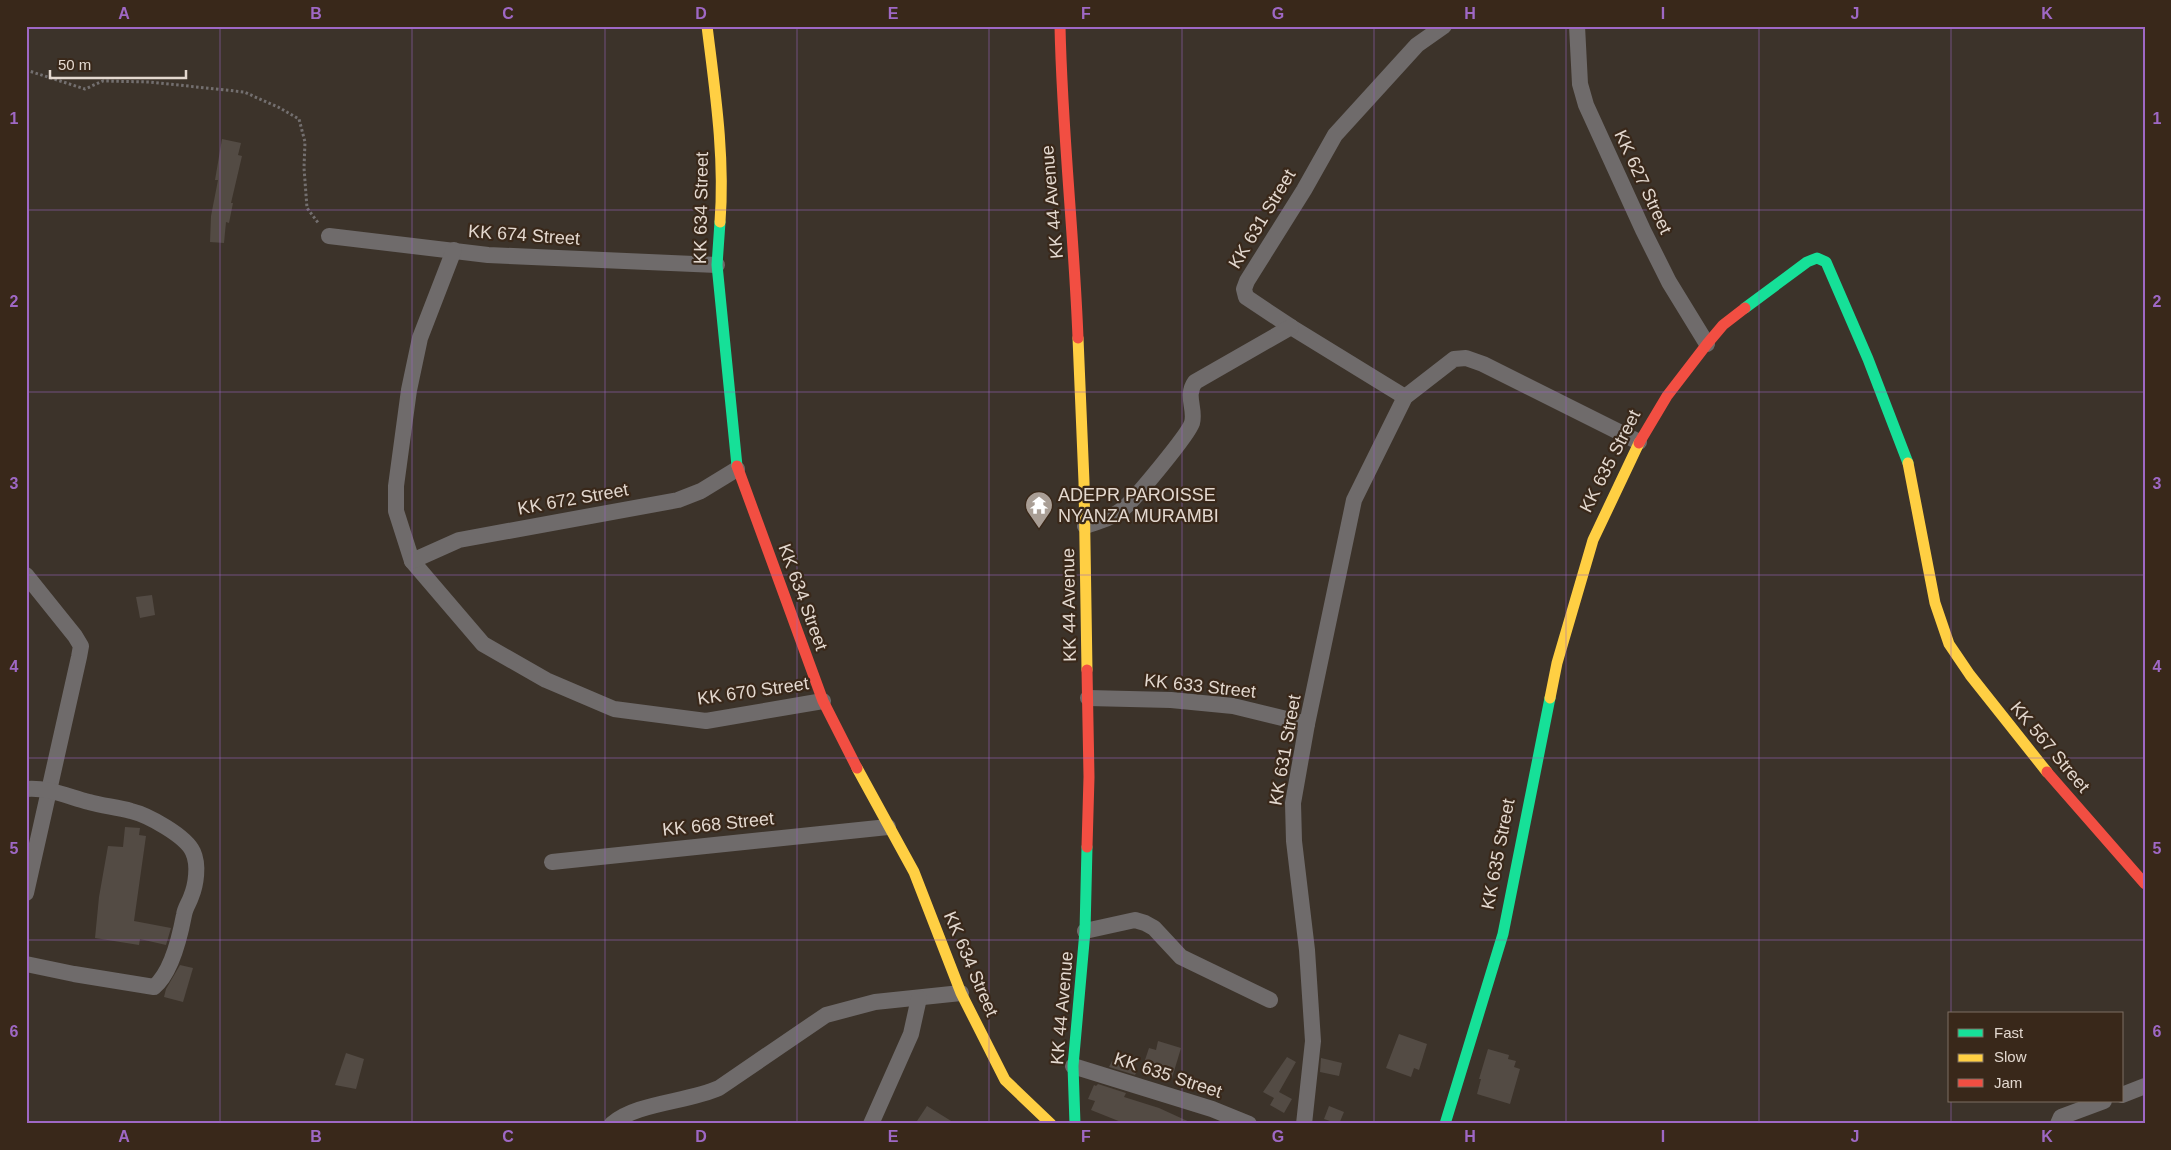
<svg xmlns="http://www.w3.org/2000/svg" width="2171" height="1150" font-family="Arial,sans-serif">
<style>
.building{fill:#534b44}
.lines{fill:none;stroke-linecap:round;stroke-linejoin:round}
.path{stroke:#736f6f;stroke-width:3;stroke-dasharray:2.5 2.5;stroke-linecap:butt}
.street{stroke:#6f6b6b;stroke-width:16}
.fast{stroke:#16e098;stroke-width:11}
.slow{stroke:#ffcf43;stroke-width:11}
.jam{stroke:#f24e42;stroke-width:11}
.grid{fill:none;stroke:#9f68c5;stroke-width:1;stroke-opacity:0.55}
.labels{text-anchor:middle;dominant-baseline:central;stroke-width:4.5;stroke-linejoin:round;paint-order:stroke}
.street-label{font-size:18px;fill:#e3d8cf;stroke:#39281a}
.poi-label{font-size:18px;fill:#e3d8cf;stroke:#39281a;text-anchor:start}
.neatline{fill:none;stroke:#9f68c5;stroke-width:2}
.grid-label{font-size:16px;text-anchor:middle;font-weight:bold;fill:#9f68c5}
</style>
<rect width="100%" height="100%" fill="#3c332a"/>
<g class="building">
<path d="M 222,139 L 241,143 L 238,155 L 242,156 L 231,203 L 233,203 L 229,223 L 226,222 L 224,243 L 210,242 L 211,216 L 218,180 L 215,180 Z"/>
<path d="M 152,595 L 155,615 L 140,618 L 136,597 Z"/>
<path d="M 125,827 L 140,828 L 139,835 L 146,836 L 134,921 L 171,928 L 166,945 L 140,939 L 139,945 L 95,938 L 99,897 L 108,846 L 123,847 Z"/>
<path d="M 180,965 L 193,968 L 183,1002 L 164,997 L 166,989 Z"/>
<path d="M 1399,1034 L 1427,1044 L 1419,1070 L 1414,1068 L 1411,1077 L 1386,1068 Z"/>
<path d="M 1158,1041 L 1181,1048 L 1172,1078 L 1142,1069 L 1149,1048 L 1156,1050 Z"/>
<path d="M 1488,1049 L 1509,1055 L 1508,1059 L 1516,1061 L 1514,1067 L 1520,1069 L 1510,1104 L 1477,1094 L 1481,1079 L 1479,1079 Z"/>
<path d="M 346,1053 L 364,1059 L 356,1089 L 335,1085 Z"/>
<path d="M 1287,1057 L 1296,1062 L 1279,1092 L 1292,1099 L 1284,1113 L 1270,1105 L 1274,1098 L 1263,1092 Z"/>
<path d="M 1321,1058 L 1342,1063 L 1339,1076 L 1320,1072 Z"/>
<path d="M 1112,1061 L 1121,1066 L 1122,1064 L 1137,1071 L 1135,1075 L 1109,1067 Z"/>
<path d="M 1098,1084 L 1126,1093 L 1124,1097 L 1159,1108 L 1194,1124 L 1126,1124 L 1091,1110 L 1095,1101 L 1088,1099 L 1094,1085 L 1096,1086 Z"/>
<path d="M 927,1106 L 956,1124 L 915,1124 Z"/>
<path d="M 1329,1106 L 1344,1112 L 1339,1124 L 1324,1119 Z"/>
</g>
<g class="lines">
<path class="path" d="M 26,70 L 85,89 L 103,81 L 150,82 L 244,92 L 278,107 L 299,119 L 305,142 L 304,168 L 307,208 L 319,224"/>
<g class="street">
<path d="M 1577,26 L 1580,84 L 1586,105 L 1643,230 L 1669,282 L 1707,344"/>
<path d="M 329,236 L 488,255 L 717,265"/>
<path d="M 454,250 L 420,338 L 409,390 L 396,486 L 396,511 L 412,561 L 483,644 L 546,680 L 614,709 L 706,721 L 823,701"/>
<path d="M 1405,397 L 1291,327 L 1246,297 L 1244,289 L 1247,281 L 1304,190 L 1335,135 L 1417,45 L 1444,26"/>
<path d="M 1085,526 C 1097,522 1112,518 1123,509 C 1135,499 1188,435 1192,423 C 1196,409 1185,396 1195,382 L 1291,327"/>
<path d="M 412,561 L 459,540 L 678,500 L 701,491 L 737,469"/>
<path d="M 26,575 L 75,636 L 81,646 L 79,657 L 26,893"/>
<path d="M 1088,698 L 1171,700 L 1233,706 L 1307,724"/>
<path d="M 26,789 C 48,787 69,797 89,802 C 103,806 117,807 131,811 C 148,815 186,836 193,852 C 199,865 196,885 191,897 C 189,903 185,908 184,915 C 180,936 171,973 154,987 L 74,974 L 26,964"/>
<path d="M 552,862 L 888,827"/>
<path d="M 1085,931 L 1135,920 L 1145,923 L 1154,928 L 1181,957 L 1270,1000"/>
<path d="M 1073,1066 L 1212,1109 L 1249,1124"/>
<path d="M 2122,1095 L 2145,1086"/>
<path d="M 612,1124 C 635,1103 688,1102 719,1088 L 826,1015 L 875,1002 L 961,993"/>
<path d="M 871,1124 L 911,1034 L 919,998"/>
<path d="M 1304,1124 L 1313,1041 L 1307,950 L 1294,841 L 1293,803 L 1307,724 L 1354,500 L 1405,397 L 1454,359 L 1466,358 L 1483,364 L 1639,442"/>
<path d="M 2058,1124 L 2061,1117 L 2104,1101"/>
</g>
<g class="fast">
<path d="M 720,222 L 717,265 L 737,466"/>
<path d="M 1745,308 L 1807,262 L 1817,258 L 1826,262 L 1868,359 L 1908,463"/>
<path d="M 1075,1124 L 1073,1066 L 1085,931 L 1087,847"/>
<path d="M 1445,1124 L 1503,934 L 1550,698"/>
</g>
<g class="slow">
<path d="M 707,26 C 715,91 725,156 720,222"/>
<path d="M 1078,338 L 1084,482 L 1087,670"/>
<path d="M 1908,463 L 1935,603 L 1949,644 L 1970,675 L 2047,772"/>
<path d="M 1550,698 L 1557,663 L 1593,540 L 1639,443"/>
<path d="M 857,768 L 914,872 L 961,993 L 1005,1080 L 1051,1124"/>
</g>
<g class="jam">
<path d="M 1060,26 C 1062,130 1074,234 1078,338"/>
<path d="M 1639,443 L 1667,396 L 1707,344 L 1723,325 L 1745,308"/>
<path d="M 737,466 L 823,701 L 857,768"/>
<path d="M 2047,772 L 2145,884"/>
<path d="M 1087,847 L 1089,777 L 1087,670"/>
</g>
</g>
<path class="grid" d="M 220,26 L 220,1124M 412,26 L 412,1124M 605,26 L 605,1124M 797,26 L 797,1124M 989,26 L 989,1124M 1182,26 L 1182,1124M 1374,26 L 1374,1124M 1566,26 L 1566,1124M 1759,26 L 1759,1124M 1951,26 L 1951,1014M 26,210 L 2145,210M 26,392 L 2145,392M 26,575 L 2145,575M 26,758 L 2145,758M 26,940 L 2145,940M 1951,1101 L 1951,1124"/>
<defs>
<g id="temple-pin" transform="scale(1.4375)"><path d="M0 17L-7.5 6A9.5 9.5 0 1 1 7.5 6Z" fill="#a99e95" stroke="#39281a"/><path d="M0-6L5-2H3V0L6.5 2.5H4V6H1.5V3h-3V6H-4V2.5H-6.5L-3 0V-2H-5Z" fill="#fff"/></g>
</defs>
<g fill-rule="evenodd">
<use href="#temple-pin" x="1039" y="505"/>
</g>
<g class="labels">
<g class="street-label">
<text transform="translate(1643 182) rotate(65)">KK 627 Street</text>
<text transform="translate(1052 202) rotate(-95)">KK 44 Avenue</text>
<text transform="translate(701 208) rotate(-89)">KK 634 Street</text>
<text transform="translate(1262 219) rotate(-59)">KK 631 Street</text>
<text transform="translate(524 235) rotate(4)">KK 674 Street</text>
<text transform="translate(1610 461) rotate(-63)">KK 635 Street</text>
<text transform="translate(573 499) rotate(-10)">KK 672 Street</text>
<text transform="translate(803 597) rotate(70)">KK 634 Street</text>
<text transform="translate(1069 605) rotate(-91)">KK 44 Avenue</text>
<text transform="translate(1200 686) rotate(6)">KK 633 Street</text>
<text transform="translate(753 691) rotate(-8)">KK 670 Street</text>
<text transform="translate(2050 747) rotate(50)">KK 567 Street</text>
<text transform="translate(1285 750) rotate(-80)">KK 631 Street</text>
<text transform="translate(718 824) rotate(-6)">KK 668 Street</text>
<text transform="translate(1498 854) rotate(-79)">KK 635 Street</text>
<text transform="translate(971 964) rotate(67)">KK 634 Street</text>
<text transform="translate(1062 1008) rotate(-85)">KK 44 Avenue</text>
<text transform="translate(1168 1075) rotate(18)">KK 635 Street</text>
</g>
<g class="poi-label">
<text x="1058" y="495">ADEPR PAROISSE<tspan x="1058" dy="21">NYANZA MURAMBI</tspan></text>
</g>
</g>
<rect width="2171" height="1150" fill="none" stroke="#39281a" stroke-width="55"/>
<rect x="1948" y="1012" width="175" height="90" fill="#39281a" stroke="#7d6e62"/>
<rect x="1958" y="1029" width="25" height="8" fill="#16e098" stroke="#7d6e62"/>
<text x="1994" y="1038" font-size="15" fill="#e3d8cf">Fast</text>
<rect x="1958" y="1054" width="25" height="8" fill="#ffcf43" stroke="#7d6e62"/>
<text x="1994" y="1062" font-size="15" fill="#e3d8cf">Slow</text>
<rect x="1958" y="1079" width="25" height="8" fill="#f24e42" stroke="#7d6e62"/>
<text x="1994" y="1088" font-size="15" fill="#e3d8cf">Jam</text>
<path d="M50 70v8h136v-8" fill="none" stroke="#e3d8cf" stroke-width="2.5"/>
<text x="58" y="70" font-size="15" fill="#e3d8cf" stroke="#39281a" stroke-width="4" paint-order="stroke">50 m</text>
<rect x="28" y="28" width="2116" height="1094" class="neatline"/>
<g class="grid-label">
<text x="124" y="19">A</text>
<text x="316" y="19">B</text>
<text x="508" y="19">C</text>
<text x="701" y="19">D</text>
<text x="893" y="19">E</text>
<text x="1086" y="19">F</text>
<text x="1278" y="19">G</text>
<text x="1470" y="19">H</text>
<text x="1663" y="19">I</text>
<text x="1855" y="19">J</text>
<text x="2047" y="19">K</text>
<text x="14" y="124">1</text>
<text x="2157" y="124">1</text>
<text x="14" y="307">2</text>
<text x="2157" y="307">2</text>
<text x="14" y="489">3</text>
<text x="2157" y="489">3</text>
<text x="14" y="672">4</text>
<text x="2157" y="672">4</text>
<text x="14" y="854">5</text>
<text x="2157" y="854">5</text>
<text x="14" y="1037">6</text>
<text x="2157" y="1037">6</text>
<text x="124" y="1142">A</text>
<text x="316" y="1142">B</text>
<text x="508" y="1142">C</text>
<text x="701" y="1142">D</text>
<text x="893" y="1142">E</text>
<text x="1086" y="1142">F</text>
<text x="1278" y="1142">G</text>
<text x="1470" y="1142">H</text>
<text x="1663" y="1142">I</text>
<text x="1855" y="1142">J</text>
<text x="2047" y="1142">K</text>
</g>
</svg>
